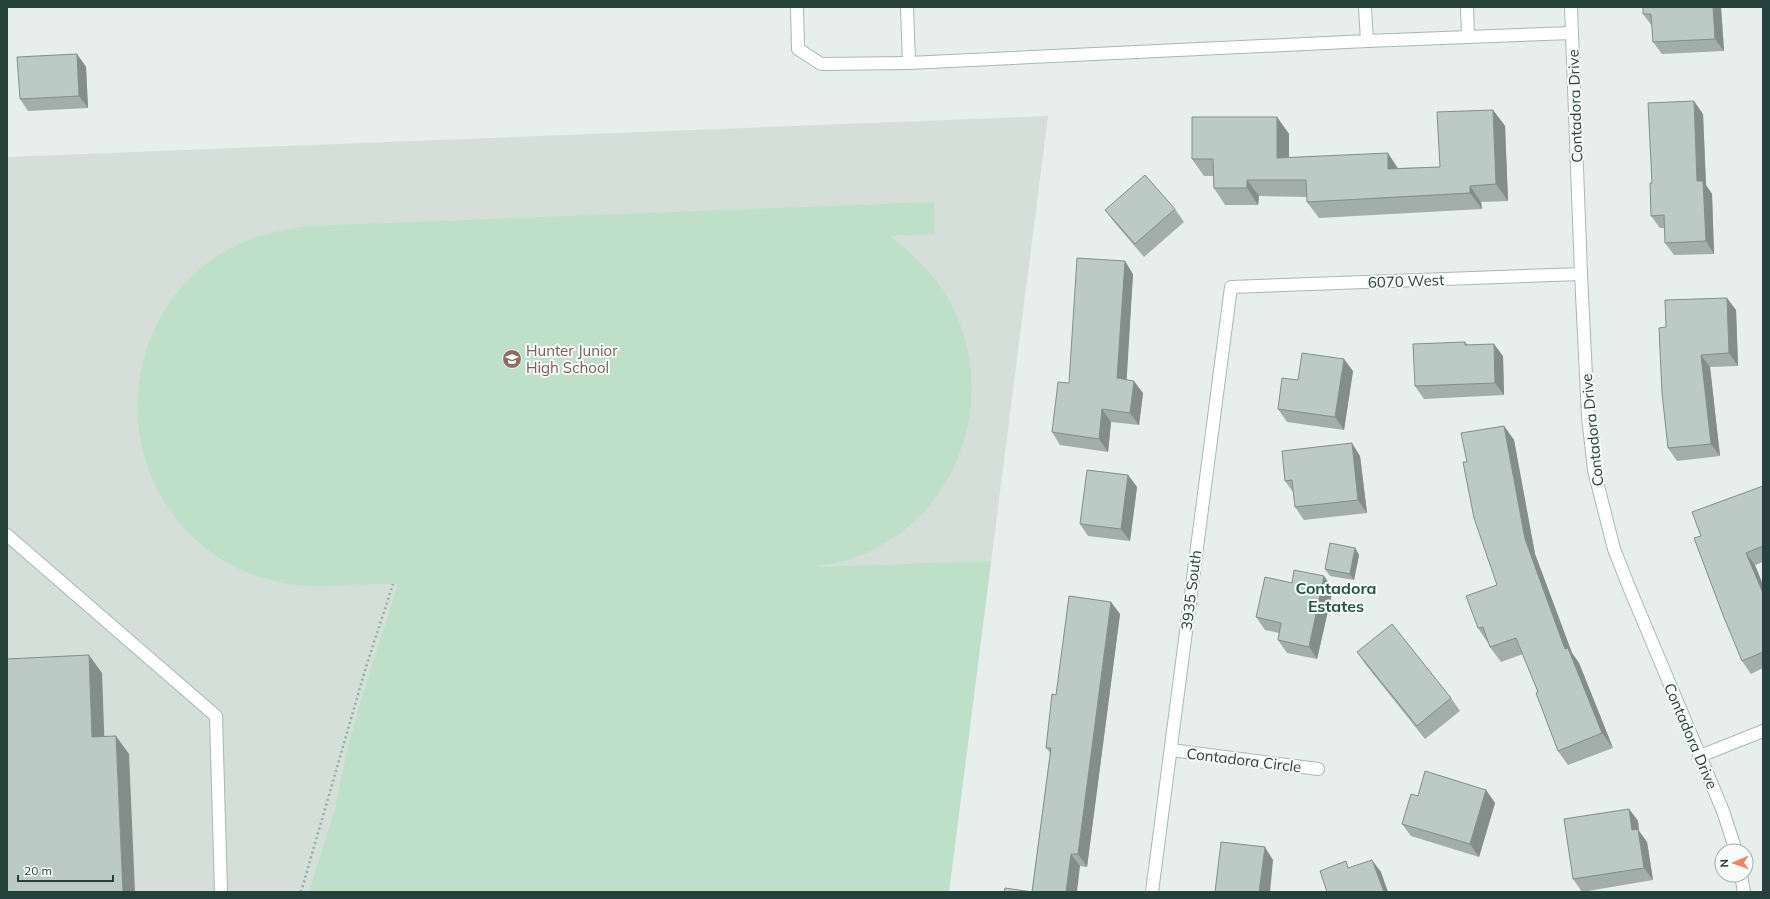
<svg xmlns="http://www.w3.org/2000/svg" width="1770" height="899" font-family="Mulish,sans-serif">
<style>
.built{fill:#d4dfda}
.green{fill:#bfe0c8}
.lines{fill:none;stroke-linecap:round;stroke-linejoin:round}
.minor-casing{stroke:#a8b8b2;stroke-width:14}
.path{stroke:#86b3a5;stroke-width:2.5;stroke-dasharray:2 3;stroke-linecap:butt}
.minor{stroke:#fff;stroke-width:12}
.wall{fill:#a1aea9}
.shaded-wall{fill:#838d89}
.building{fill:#bbcac4;stroke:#838d89}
.labels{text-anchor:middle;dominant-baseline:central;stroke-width:4;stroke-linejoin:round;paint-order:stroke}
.street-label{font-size:15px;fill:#24423a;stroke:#f7fbf9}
.education-label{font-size:15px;fill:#785e54;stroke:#f7fbf9;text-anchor:start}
.neighbourhood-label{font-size:16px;font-weight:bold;fill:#1f5548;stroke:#f7fbf9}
</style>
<rect width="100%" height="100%" fill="#e6efeb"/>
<path class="built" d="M 1048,116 L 949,892 L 7,892 L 7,157 Z"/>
<path class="green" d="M 934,202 L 935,234 L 890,236 C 913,255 934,273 949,300 C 995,383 969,492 887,542 C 872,551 854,559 837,563 C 830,564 822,565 816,567 L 991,561 L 949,892 L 309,892 L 334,812 L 348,746 L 364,690 L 398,584 C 365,582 330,589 296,585 C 277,583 258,577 241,570 C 210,556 183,531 165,503 C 111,417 139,296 231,248 C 255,235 280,230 307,226 Z"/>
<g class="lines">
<g class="minor-casing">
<g id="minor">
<path d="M 797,7 L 798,49 L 821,64 L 909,63"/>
<path d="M 907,7 L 909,63 L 1367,41 L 1365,7"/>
<path d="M 1467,7 L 1468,37 L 1572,33"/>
<path d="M 1571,7 L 1581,274 L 1588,416 L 1594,470 L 1614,549 L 1629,587 L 1723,811 L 1736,851"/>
<path d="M 1367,41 L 1468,37"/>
<path d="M 7,535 L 216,716 L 221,892"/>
<path d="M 1171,750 L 1318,769"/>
<path d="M 1700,756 L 1763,731"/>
<path d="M 1741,875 L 1744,892"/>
<path d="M 1152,892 L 1231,287 L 1581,274"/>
</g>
</g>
<path class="path" d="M 301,892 L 366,667 L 393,584"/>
<use href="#minor" class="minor"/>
</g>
<g class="wall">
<path d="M 1643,7 L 1721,7 L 1724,51 L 1662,54 L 1653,42 L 1652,26 L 1643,14 Z"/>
<path d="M 77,54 L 86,67 L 88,108 L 28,111 L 20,99 Z"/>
<path d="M 1493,110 L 1505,126 L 1508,201 L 1481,202 L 1482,209 L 1319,218 L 1307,202 L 1307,197 L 1259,196 L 1258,205 L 1225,205 L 1214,188 L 1213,176 L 1204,176 L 1192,159 L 1277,117 L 1289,134 L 1289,158 L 1398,168 L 1440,167 Z"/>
<path d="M 1703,114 L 1706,185 L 1712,194 L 1714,254 L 1674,255 L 1665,243 L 1665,228 L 1660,228 L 1651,216 L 1652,183 Z"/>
<path d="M 1175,209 L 1184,222 L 1144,257 L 1114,222 L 1105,210 Z"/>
<path d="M 1133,274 L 1126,379 L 1143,393 L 1139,425 L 1111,422 L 1108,452 L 1060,445 L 1052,432 L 1069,383 Z"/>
<path d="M 1736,310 L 1738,366 L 1710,367 L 1720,456 L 1677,461 L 1668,448 L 1666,327 Z"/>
<path d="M 1465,342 L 1468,345 L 1503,356 L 1504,395 L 1424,399 L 1415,386 Z"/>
<path d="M 1353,371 L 1344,430 L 1287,422 L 1278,409 L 1298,380 Z"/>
<path d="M 1504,426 L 1514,440 L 1535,554 L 1572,653 L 1579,663 L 1613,748 L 1568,765 L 1558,751 L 1538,692 L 1523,654 L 1501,662 L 1490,647 L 1489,643 L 1488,643 L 1478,628 L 1497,585 L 1467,462 Z"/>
<path d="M 1360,456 L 1367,513 L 1304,520 L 1295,507 L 1293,492 L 1285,481 Z"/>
<path d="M 1128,475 L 1137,487 L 1130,541 L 1088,536 L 1080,524 Z"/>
<path d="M 1763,486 L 1763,562 L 1755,565 L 1763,585 L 1763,668 L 1751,674 L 1742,661 L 1701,536 Z"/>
<path d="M 1355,548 L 1359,555 L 1354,580 L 1330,576 L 1325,569 Z"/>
<path d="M 1333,589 L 1317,659 L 1287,653 L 1278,640 L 1279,633 L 1265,630 L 1256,617 Z"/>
<path d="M 1120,614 L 1087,867 L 1080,866 L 1032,892 L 1050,753 L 1046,748 L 1056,695 Z"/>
<path d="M 1357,652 L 1451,698 L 1460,711 L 1425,739 L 1366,665 Z"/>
<path d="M 1486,790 L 1495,803 L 1479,857 L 1411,836 L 1402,824 L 1418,796 Z"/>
<path d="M 1629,809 L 1638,821 L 1639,831 L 1647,842 L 1653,880 L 1582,892 L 1573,879 Z"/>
</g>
<g class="shaded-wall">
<path d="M 1713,7 L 1721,7 L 1724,51 L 1715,39 Z"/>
<path d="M 77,54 L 86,67 L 88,108 L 79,96 Z"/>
<path d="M 1694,101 L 1703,114 L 1706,185 L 1712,194 L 1714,254 L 1706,241 L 1697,181 Z"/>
<path d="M 1493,110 L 1505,126 L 1508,201 L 1496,184 Z"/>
<path d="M 1277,117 L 1289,134 L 1289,175 L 1277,158 Z"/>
<path d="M 1388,153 L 1399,170 L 1388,169 Z"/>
<path d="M 1247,180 L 1259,196 L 1258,205 L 1247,188 Z"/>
<path d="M 1470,186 L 1481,202 L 1482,209 L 1470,193 Z"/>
<path d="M 1125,261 L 1133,274 L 1126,391 L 1117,378 Z"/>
<path d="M 1727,298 L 1736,310 L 1738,366 L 1729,353 Z"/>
<path d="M 1494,344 L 1503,356 L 1504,395 L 1495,383 Z"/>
<path d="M 1701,355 L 1710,367 L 1720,456 L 1711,444 Z"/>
<path d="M 1344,359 L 1353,371 L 1344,430 L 1335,417 Z"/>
<path d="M 1134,381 L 1143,393 L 1139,425 L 1130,413 Z"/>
<path d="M 1102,409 L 1111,422 L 1108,452 L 1099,439 Z"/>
<path d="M 1504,426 L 1514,440 L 1535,554 L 1572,653 L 1579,663 L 1613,748 L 1602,733 L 1565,649 L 1525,539 Z"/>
<path d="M 1352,443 L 1360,456 L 1367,513 L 1358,500 Z"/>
<path d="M 1128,475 L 1137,487 L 1130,541 L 1121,529 Z"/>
<path d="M 1355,548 L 1359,555 L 1354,580 L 1350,574 Z"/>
<path d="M 1746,553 L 1755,565 L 1763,585 L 1763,593 Z"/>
<path d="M 1324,576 L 1333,589 L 1317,659 L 1309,647 Z"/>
<path d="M 1111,602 L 1120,614 L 1087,867 L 1078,854 Z"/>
<path d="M 89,655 L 102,673 L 105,755 L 92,737 Z"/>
<path d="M 116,736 L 129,754 L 135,892 L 123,892 Z"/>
<path d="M 1486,790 L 1495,803 L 1479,857 L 1470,844 Z"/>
<path d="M 1629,809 L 1638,821 L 1639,831 L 1647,842 L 1653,880 L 1644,868 L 1632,830 Z"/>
<path d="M 1265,847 L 1273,860 L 1270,892 L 1259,892 Z"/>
<path d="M 1071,854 L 1080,866 L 1077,892 L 1066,892 Z"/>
<path d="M 1372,860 L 1381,872 L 1388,892 L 1384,892 Z"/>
</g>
<g class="building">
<path d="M 1643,7 L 1713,7 L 1715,39 L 1653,42 L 1651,14 L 1643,14 Z"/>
<path d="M 77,54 L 79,96 L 20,99 L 17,57 Z"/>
<path d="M 1694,101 L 1697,181 L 1703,181 L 1706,241 L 1665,243 L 1664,215 L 1651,216 L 1650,183 L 1652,183 L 1648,103 Z"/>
<path d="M 1493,110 L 1496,184 L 1470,186 L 1470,193 L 1307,202 L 1306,180 L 1247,180 L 1247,188 L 1214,188 L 1213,159 L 1192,159 L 1192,117 L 1277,117 L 1277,158 L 1388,153 L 1388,169 L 1440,167 L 1437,112 Z"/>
<path d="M 1145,175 L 1175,209 L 1135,244 L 1105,210 Z"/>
<path d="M 1077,258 L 1125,261 L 1117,378 L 1134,381 L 1130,413 L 1102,409 L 1099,439 L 1052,432 L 1058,382 L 1069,383 Z"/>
<path d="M 1727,298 L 1729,353 L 1701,355 L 1711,444 L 1668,448 L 1662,393 L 1659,328 L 1666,327 L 1665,300 Z"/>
<path d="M 1465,342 L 1465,345 L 1494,344 L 1495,383 L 1415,386 L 1413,344 Z"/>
<path d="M 1302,353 L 1344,359 L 1335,417 L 1278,409 L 1282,378 L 1298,380 Z"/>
<path d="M 1504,426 L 1525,539 L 1565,649 L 1568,648 L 1602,733 L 1558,751 L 1536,693 L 1538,692 L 1516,638 L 1490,647 L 1483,627 L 1478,628 L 1466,596 L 1497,585 L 1474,518 L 1463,462 L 1467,462 L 1461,433 Z"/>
<path d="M 1352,443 L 1358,500 L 1295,507 L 1292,480 L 1285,481 L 1282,451 Z"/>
<path d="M 1087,470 L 1128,475 L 1121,529 L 1080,524 Z"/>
<path d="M 1763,486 L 1763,546 L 1746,553 L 1763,593 L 1763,652 L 1742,661 L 1723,615 L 1694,538 L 1701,536 L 1692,512 Z"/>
<path d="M 1330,543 L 1355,548 L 1350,574 L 1325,569 Z"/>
<path d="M 1294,570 L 1324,576 L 1309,647 L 1278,640 L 1281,623 L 1256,617 L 1265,577 L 1292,583 Z"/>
<path d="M 1069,596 L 1111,602 L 1078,854 L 1071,854 L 1066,892 L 1004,892 L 1005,888 L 1032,892 L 1051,748 L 1046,748 L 1052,694 L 1056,695 Z"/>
<path d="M 1392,624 L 1451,698 L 1417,726 L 1357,652 Z"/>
<path d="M 89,655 L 92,737 L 116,736 L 123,892 L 7,892 L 7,659 Z"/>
<path d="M 1425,771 L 1486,790 L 1470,844 L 1402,824 L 1411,794 L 1418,796 Z"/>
<path d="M 1629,809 L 1632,830 L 1638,829 L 1644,868 L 1573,879 L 1564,819 Z"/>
<path d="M 1221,842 L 1265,847 L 1259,892 L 1215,892 Z"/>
<path d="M 1372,860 L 1384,892 L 1327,892 L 1320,871 L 1346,861 L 1348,868 Z"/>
</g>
<defs>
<g id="school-disc" transform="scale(1)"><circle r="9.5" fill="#8d6e63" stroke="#f7fbf9"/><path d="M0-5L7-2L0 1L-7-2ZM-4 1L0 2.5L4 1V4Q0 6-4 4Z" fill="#fff"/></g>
</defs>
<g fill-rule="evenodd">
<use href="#school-disc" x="512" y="359"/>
</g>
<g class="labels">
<g class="street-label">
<text transform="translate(1575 106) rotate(-92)">Contadora Drive</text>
<text transform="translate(1406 281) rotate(-2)">6070 West</text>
<text transform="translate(1592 430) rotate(-96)">Contadora Drive</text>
<text transform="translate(1191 590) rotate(-83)">3935 South</text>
<text transform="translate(1691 736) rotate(67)">Contadora Drive</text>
<text transform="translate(1244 760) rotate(7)">Contadora Circle</text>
</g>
<g class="education-label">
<text x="526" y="350">Hunter Junior<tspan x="526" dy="17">High School</tspan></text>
</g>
<g class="neighbourhood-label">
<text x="1336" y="588">Contadora<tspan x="1336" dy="18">Estates</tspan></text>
</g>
</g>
<rect width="1770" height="899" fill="none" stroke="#24423a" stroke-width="16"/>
<g transform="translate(1734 863) rotate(268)"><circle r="19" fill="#f7fbf9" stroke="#a3b1ad"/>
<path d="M0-3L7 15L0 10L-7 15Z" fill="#f4845f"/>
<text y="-6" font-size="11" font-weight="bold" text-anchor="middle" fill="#24423a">N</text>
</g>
<path d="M18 875v6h95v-6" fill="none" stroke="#24423a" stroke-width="2"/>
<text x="24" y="875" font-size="12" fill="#24423a" stroke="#f7fbf9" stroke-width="3" paint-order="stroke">20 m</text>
</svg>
